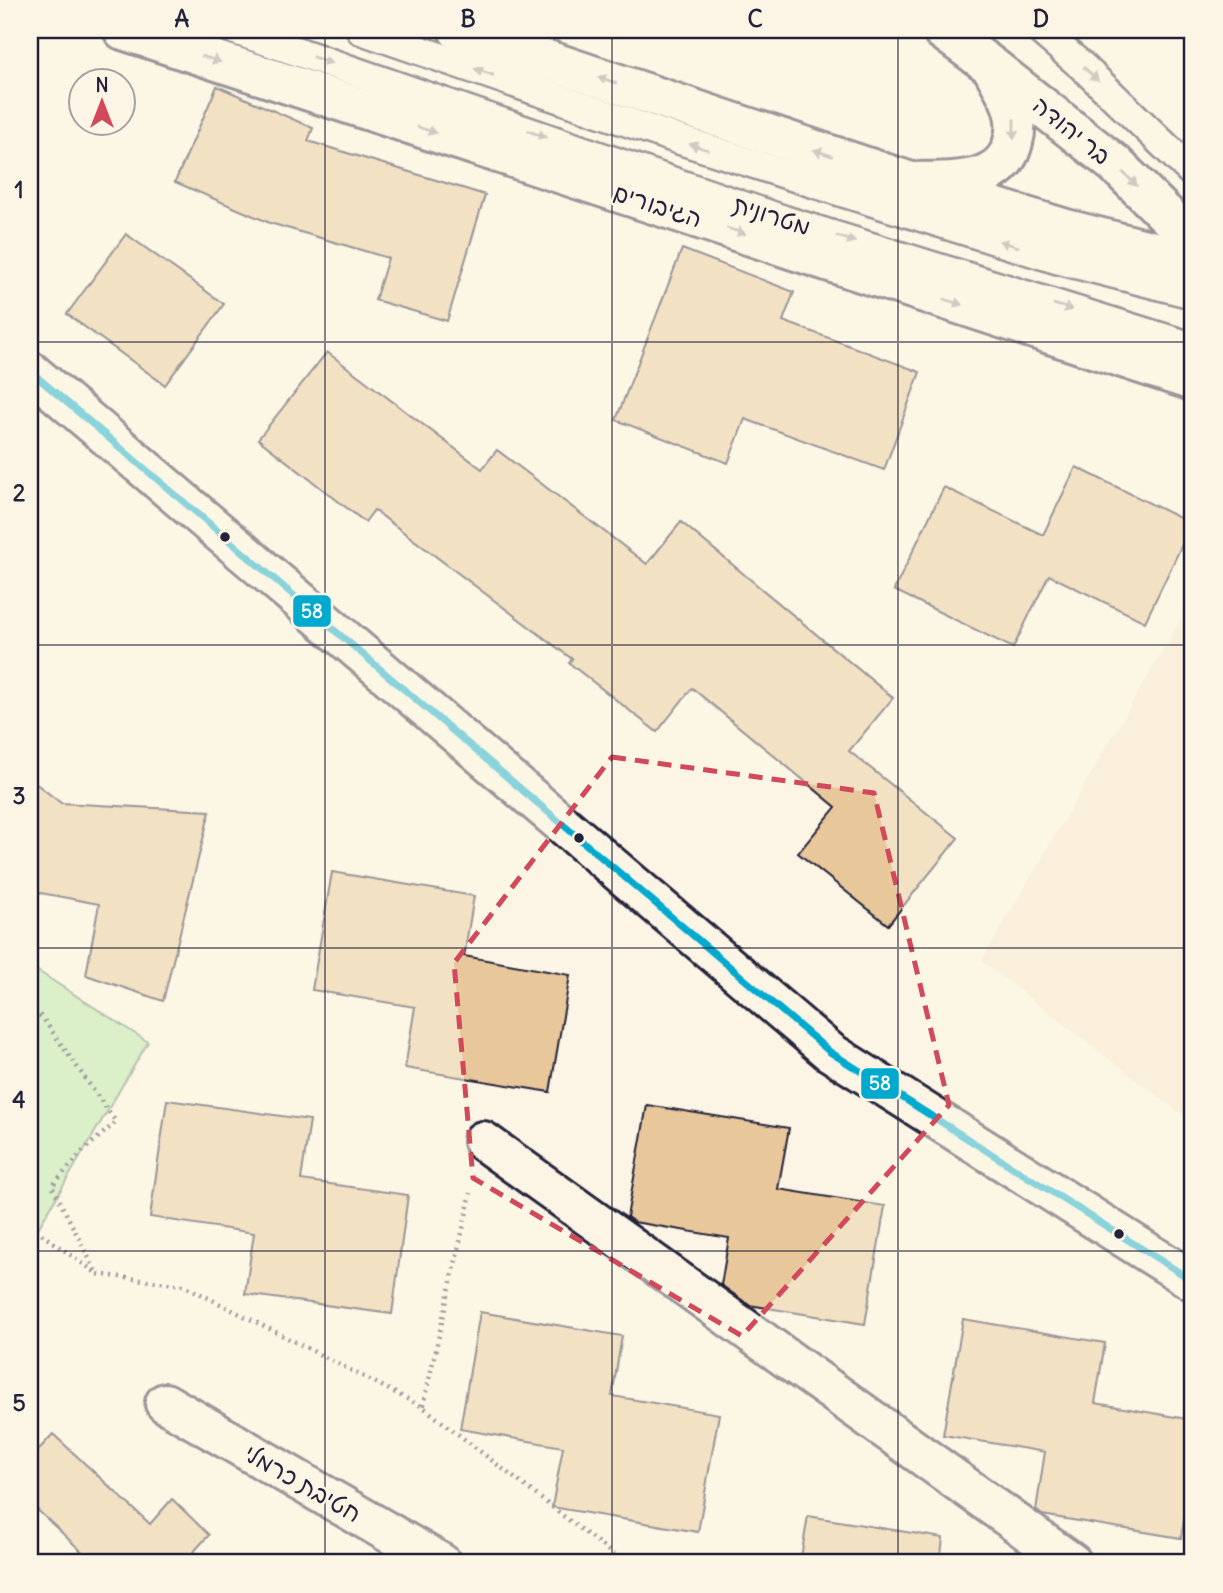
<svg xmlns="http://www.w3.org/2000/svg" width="1223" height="1593" font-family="Delius,'Playpen Sans Hebrew',sans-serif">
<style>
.built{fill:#f6e7ce}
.green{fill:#b3e6a7;stroke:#6a8471;stroke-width:2}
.building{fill:#e8c79a;stroke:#22223b;stroke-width:2}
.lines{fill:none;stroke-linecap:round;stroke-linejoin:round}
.lane-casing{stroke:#22223b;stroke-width:33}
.street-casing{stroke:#22223b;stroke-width:44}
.secondary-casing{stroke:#22223b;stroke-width:44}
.highway-casing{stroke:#22223b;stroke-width:44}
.path{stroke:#22223b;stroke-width:4.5;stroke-dasharray:2 5;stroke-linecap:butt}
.lane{stroke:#fcf5e5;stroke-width:28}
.street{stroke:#fcf5e5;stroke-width:38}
.secondary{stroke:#fcf5e5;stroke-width:38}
.highway{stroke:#fcf5e5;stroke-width:38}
.bus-1-casing{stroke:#fcf5e5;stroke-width:12}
.bus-1{stroke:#00a9ce;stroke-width:7}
.oneway{fill:#9a9698}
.marked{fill:none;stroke:#d1495b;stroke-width:5;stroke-dasharray:14 9;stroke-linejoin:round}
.grid{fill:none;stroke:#22223b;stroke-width:2;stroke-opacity:0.55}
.bus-dot{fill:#22223b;stroke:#fcf5e5;stroke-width:2.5}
.labels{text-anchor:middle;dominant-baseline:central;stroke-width:5;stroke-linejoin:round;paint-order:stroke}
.street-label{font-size:24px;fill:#22223b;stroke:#fcf5e5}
.line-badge{stroke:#fcf5e5;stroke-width:2.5}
.badge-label{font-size:19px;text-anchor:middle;font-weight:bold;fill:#fff}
.neatline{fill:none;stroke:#22223b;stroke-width:2.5}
.grid-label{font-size:23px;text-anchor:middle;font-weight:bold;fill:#22223b}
</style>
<rect width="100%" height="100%" fill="#fcf5e5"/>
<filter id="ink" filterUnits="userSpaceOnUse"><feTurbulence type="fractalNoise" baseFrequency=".0143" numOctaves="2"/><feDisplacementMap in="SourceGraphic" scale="14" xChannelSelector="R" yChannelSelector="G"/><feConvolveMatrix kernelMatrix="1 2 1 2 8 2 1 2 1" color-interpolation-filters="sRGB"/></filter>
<g filter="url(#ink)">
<path class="built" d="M 1193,599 L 1193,1123 L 982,961 Z"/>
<path class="green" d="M 30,966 L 148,1042 L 30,1242 Z"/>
<g class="building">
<path d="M 217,86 L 313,128 L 308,141 L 485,195 L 447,321 L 375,300 L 388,258 L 270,223 L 175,182 Z"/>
<path d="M 126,234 L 224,304 L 165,385 L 67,314 Z"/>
<path d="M 682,249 L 794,292 L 783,321 L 920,372 L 884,470 L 745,419 L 728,463 L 616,420 Z"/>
<path d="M 327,352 L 482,469 L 497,450 L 647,564 L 681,522 L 893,698 L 849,751 L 958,838 L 888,925 L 798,853 L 836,807 L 692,688 L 657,732 L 569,663 L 572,659 L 374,510 L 365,522 L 258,439 Z"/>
<path d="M 1076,467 L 1192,524 L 1145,622 L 1049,575 L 1013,648 L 894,590 L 944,487 L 1043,535 Z"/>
<path d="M 30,779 L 61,803 L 210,811 L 163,1001 L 86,975 L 99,904 L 30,891 Z"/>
<path d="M 332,872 L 474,896 L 464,956 L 570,975 L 550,1092 L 405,1068 L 415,1007 L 312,990 Z"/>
<path d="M 167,1100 L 310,1120 L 301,1180 L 408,1195 L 392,1314 L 245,1294 L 254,1233 L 150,1217 Z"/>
<path d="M 647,1105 L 789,1128 L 778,1189 L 885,1206 L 865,1324 L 749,1305 L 721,1285 L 729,1238 L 634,1222 L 627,1217 Z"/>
<path d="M 480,1312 L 622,1336 L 612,1396 L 719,1414 L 698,1532 L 552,1507 L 563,1447 L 460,1429 Z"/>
<path d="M 963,1319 L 1105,1343 L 1095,1403 L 1193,1420 L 1193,1467 L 1181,1538 L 1042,1515 L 1036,1510 L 1045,1452 L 943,1435 Z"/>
<path d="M 53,1434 L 150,1524 L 172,1499 L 209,1535 L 187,1559 L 192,1563 L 94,1563 L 30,1503 L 30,1459 Z"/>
<path d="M 808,1516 L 943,1538 L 940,1563 L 800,1563 Z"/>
</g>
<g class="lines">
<g class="lane-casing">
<g id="lane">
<path d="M 235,30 L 784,220 L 1193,347"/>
<path d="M 361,30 L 677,139 L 832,189 L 1056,259 L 1193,294"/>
<path d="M 1040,30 L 1083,67 L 1193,173"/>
</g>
</g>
<g class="street-casing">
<g id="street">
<path d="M 30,371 L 830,1052 L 1193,1281"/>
<path d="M 483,1141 L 1072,1563"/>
<path d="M 165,1403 L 441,1563"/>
</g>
</g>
<g class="secondary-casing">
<g id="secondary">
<path d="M 123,30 L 1193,381"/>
<path d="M 458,30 L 911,182 L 1066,229 L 1193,261"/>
</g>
</g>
<g class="highway-casing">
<g id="highway">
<path d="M 942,30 L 991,66 L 1115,164 L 1193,241"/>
<path d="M 911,182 C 947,181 1002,187 1013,142 C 1016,132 1016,120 1013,110 C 1010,97 1000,83 994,71"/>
</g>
</g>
<g class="path">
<path d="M 30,1005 L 44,1020 L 116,1122 L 84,1150 L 52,1186 L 97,1274 L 183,1285 L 423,1407 L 624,1563"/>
<path d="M 30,1226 L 96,1273"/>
<path d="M 423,1406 L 471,1193"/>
</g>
<use href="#lane" class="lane"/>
<use href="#street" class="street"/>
<use href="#secondary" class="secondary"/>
<use href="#highway" class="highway"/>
<g class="bus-1-casing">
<path id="bus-1" d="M 30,371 L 830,1052 L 1193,1281"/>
</g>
<use href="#bus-1" class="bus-1"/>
</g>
<defs><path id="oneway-solid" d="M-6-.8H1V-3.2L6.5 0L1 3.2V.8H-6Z" transform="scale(1.75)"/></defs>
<g class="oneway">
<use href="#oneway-solid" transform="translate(211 59) rotate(18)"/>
<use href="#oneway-solid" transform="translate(322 60) rotate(19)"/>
<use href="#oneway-solid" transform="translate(484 72) rotate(-161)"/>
<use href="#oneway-solid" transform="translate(1091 74) rotate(43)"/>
<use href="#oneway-solid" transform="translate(607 80) rotate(-161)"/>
<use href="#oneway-solid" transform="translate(1014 129) rotate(90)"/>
<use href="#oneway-solid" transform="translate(427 130) rotate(18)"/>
<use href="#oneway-solid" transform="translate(537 134) rotate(19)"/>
<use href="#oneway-solid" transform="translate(699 147) rotate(-162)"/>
<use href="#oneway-solid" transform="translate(823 153) rotate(-161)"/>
<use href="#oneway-solid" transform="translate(1130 179) rotate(44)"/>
<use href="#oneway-solid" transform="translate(736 231) rotate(18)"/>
<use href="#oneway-solid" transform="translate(846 239) rotate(17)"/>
<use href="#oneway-solid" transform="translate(1009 244) rotate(-163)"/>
<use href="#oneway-solid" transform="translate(953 302) rotate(18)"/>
<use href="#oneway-solid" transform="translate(1063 307) rotate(17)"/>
</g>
</g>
<path d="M0 0H1223V1593H0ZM 612,757 L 874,793 L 949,1105 L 742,1336 L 473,1178 L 454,963 Z" fill="#fcf5e5" fill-opacity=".55" fill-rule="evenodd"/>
<path class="marked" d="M 612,757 L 874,793 L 949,1105 L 742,1336 L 473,1178 L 454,963 Z"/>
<path class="grid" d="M 325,30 L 325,1563M 612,30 L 612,1563M 898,30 L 898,1563M 30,342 L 1193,342M 30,645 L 1193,645M 30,948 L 1193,948M 30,1251 L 1193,1251"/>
<g class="bus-dot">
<circle cx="225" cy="537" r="6"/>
<circle cx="579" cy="838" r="6"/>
<circle cx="1119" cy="1234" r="6"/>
</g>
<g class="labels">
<g class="street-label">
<text transform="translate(1072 130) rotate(39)">בר יהודה</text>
<text transform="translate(658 205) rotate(18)">הגיבורים</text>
<text transform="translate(772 215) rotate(18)">מטרונית</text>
<text transform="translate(303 1483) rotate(30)">חטיבת כרמלי</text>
</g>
</g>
<g class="line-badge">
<rect x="292" y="594" width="40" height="34" rx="7" fill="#00a9ce"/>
<rect x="860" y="1067" width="40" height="33" rx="7" fill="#00a9ce"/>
</g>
<g class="badge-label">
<text x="312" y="618">58</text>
<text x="880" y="1090">58</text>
</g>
<rect width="1223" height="1593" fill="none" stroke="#fcf5e5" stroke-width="77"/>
<g transform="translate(102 102)"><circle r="33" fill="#fcf5e5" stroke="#a5a1a1" stroke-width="2"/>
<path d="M0-5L12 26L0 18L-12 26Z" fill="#d1495b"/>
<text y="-10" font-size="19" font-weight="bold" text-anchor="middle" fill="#22223b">N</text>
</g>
<rect x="38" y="38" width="1146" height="1516" class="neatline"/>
<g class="grid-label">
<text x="182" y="27">A</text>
<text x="468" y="27">B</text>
<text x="755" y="27">C</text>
<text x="1041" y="27">D</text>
<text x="19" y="198">1</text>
<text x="19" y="501">2</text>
<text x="19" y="804">3</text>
<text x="19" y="1108">4</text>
<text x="19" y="1411">5</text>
</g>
</svg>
